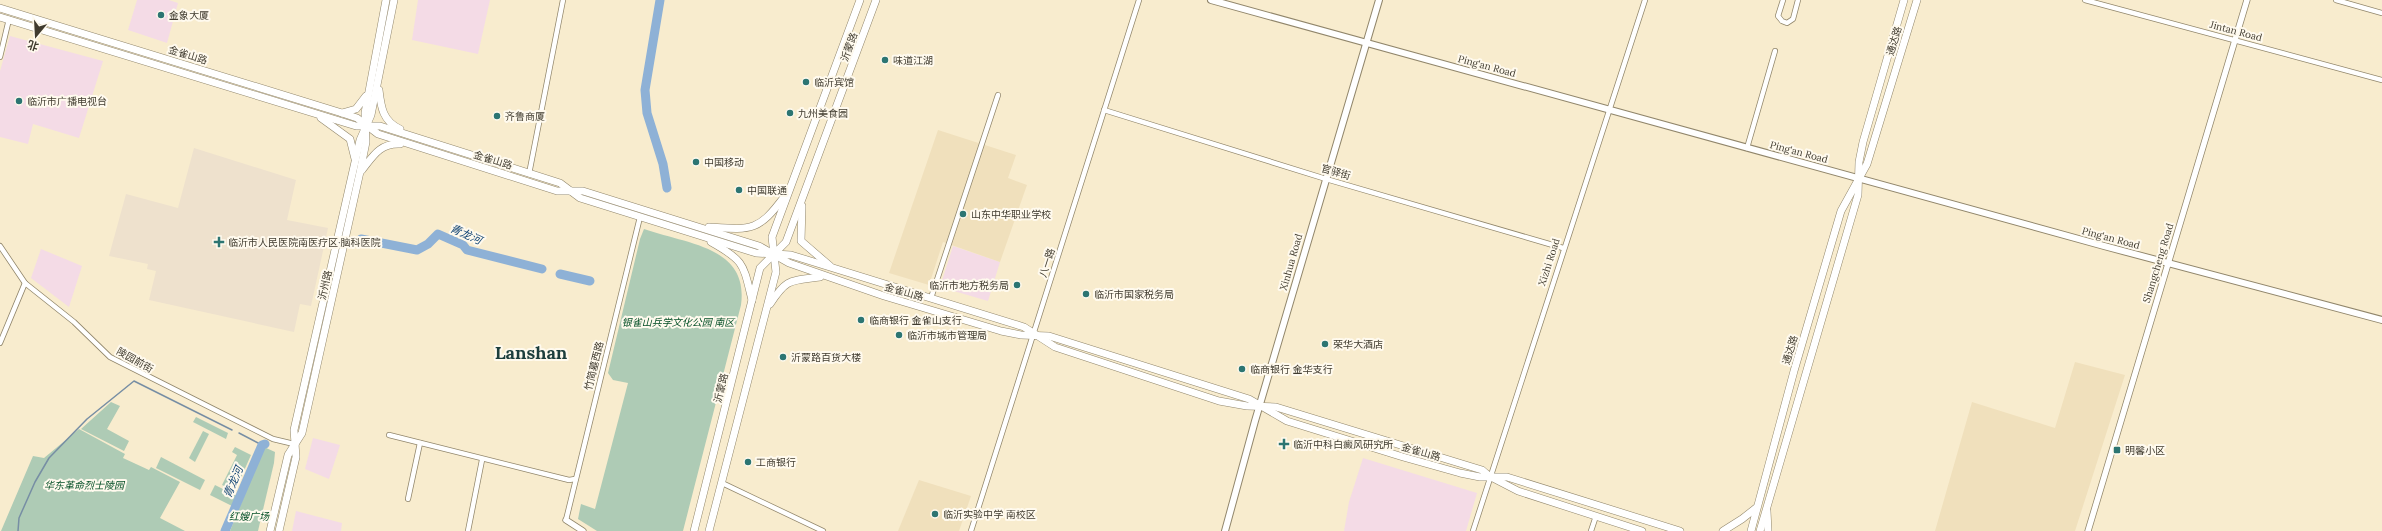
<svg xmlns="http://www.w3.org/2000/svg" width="2382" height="531" font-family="Lora,'Noto Sans SC',serif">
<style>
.commercial{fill:#f4dbe6}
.built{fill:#f0e0bc}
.medical{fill:#eee1cd}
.green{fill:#aecbb5}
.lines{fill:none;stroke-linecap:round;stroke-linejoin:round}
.stream{stroke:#778ea4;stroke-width:1.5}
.river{stroke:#8eb1d6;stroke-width:9}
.minor-casing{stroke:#91866b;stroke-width:6}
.tertiary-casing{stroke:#91866b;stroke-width:7}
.secondary-casing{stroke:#91866b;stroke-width:8}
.primary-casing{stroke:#91866b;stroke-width:8}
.minor{stroke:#fff;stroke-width:4.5}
.tertiary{stroke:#fff;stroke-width:5.5}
.secondary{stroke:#fff;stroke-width:6}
.primary{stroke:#fff;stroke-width:7}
.poi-dot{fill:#2c7572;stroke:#fffaee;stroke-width:1.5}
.labels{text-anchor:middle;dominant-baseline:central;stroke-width:4;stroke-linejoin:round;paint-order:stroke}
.poi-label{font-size:10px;fill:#403b2f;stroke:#fffaee;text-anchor:start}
.street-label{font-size:10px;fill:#403b2f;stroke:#fffaee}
.park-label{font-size:10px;font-style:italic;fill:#044f26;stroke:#fffaee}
.water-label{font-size:11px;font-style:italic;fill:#154776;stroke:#fffaee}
.town-label{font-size:18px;font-weight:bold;fill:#1c3e3c;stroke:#fffaee}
</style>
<rect width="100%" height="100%" fill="#f8ecce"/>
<g class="commercial">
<path d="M 137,0 L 169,0 L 178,3 L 167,43 L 128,30 Z"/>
<path d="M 418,0 L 490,0 L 478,54 L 412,40 Z"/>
<path d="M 10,36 L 103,61 L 79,138 L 33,124 L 28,144 L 0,137 L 0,71 Z"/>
<path d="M 953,246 L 1000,262 L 988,301 L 940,287 Z"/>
<path d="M 41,249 L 82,266 L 69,307 L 31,278 Z"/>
<path d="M 313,438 L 340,445 L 329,479 L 305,469 Z"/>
<path d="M 1363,458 L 1477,493 L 1466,531 L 1344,531 L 1349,502 Z"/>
<path d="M 296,511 L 342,523 L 341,531 L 292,531 Z"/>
</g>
<g class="built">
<path d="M 938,130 L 1016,155 L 1008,178 L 1027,185 L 1000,262 L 943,242 L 929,285 L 889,273 Z"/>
<path d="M 2075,362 L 2125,375 L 2075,531 L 1935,531 L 1972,402 L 2055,428 Z"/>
<path d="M 919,480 L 971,496 L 959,531 L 898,531 Z"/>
</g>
<path class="medical" d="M 194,148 L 296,180 L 287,220 L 328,228 L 311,306 L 300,304 L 294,332 L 149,300 L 156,271 L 147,269 L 148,264 L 109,256 L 126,194 L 178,208 Z"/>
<g class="green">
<path d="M 644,229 C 686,244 749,246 741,305 L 683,531 L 597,531 L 578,519 L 581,504 L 595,509 L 628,383 L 613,380 L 608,373 L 640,239 Z"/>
<path d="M 111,402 L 120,406 L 107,429 L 129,441 L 124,451 L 81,429 Z"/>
<path d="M 196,417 L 228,433 L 226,439 L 193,422 Z"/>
<path d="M 79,429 L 125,454 L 123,458 L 149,470 L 151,467 L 180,482 L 160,518 L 185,531 L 1,531 L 33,456 L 44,458 Z"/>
<path d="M 203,431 L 209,434 L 195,462 L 189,458 Z"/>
<path d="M 235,447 L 251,455 L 235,491 L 222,485 L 237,455 L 232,452 Z"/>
<path d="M 264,447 L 275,452 L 274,463 L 258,531 L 230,531 Z"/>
<path d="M 161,457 L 205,480 L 200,490 L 156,468 Z"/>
<path d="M 215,485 L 237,496 L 232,506 L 210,495 Z"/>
</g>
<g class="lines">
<g class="stream">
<path d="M 239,433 L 262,445"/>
<path d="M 18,531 L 19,518 L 35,482 L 49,458 L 87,419 L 134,381 L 232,430"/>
</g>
<g class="river">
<path d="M 660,0 L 645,90 L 647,113 L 663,164 L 667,188"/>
<path d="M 361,239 L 417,250 L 428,244 L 438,234 L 463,245 L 467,250 L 542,269"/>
<path d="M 560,274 L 590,281"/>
<path d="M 225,531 L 262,445 L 265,444"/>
</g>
<g class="minor-casing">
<g id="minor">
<path d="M 1783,0 L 1778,16 L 1782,21 L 1787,23 L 1793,19 L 1798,0"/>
<path d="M 2085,0 L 2382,80"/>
<path d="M 2336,0 L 2382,13"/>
<path d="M 0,57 L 9,19"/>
<path d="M 1104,110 L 1326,179 L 1563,248"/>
<path d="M 1747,148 L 1775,51"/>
<path d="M 529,174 L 563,0"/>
<path d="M 0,246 L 25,283 L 74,322 L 110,357 L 273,439 L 294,444"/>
<path d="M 931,298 L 998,95"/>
<path d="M 0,343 L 25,283"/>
<path d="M 389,435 L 569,480 L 575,479"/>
<path d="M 722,483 L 823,531"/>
<path d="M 408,499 L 420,443"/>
<path d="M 566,520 L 640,217"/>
<path d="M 468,531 L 482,460"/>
<path d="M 971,531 L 1139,0"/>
<path d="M 1473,531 L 1645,0"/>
<path d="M 1591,531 L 1596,516"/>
</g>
</g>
<g class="tertiary-casing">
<g id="tertiary">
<path d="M 566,520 L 583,531"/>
<path d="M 2088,531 L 2247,0"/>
</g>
</g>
<g class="secondary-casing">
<g id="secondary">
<path d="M 1211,0 L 2104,246 L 2382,320"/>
<path d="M 1225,531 L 1255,421 L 1379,0"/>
</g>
</g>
<g class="primary-casing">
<g id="primary">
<path d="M 0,8 L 342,113 L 357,118 L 378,134 L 557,191 L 583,191 L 759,246 L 789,263 L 884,296 L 1001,331 L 1021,335 L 1049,336 L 1249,399 L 1287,421 L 1403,457 L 1460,473 L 1480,477 L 1507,477 L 1680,531"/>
<path d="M 0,17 L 356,126 L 380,126 L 560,183 L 580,198 L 756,253 L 791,255 L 1024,327 L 1055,347 L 1219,401 L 1247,406 L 1276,407 L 1482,470 L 1489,476 L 1518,491 L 1642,531"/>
<path d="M 379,90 C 381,108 383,121 400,129"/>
<path d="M 342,113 L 356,109 L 366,96"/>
<path d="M 321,118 L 350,139 L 355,159"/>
<path d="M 362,170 C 373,156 380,143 400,144"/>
<path d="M 802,206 L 801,241 L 830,266"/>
<path d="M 709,227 C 751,230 758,232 784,197"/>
<path d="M 711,242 C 745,261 743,264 752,300"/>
<path d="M 770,304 C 787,278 790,281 820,277"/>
<path d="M 1767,511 L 1768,531"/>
<path d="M 270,531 L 288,455 L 302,433 L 360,172 L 366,142 L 365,113 L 386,0"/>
<path d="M 279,531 L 296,457 L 294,430 L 360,140 L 371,115 L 394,0"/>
<path d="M 694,531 L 760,268 L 786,242 L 876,0"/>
<path d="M 709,531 L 776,272 L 772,237 L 860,0"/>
<path d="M 1723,531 L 1742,519 L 1756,508"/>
<path d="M 1751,531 L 1794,371 L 1841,211 L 1867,164 L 1917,0"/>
<path d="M 1760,531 L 1858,195 L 1859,162 L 1863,142 L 1904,0"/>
</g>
</g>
<use href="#minor" class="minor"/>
<use href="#tertiary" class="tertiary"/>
<use href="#secondary" class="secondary"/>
<use href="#primary" class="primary"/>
</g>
<g class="poi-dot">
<circle cx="161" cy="15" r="4"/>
<circle cx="885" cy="60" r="4"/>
<circle cx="806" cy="82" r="4"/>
<circle cx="19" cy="101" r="4"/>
<circle cx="790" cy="113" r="4"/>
<circle cx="497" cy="116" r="4"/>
<circle cx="696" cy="162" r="4"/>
<circle cx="739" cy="190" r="4"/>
<circle cx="963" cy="214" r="4"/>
<path d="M217 236h4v4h4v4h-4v4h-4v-4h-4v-4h4z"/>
<circle cx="1017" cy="285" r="4"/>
<circle cx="1086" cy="294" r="4"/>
<circle cx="861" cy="320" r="4"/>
<circle cx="899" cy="335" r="4"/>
<circle cx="1325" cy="344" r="4"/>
<circle cx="783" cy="357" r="4"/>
<circle cx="1242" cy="369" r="4"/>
<path d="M1282 438h4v4h4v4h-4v4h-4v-4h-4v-4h4z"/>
<rect x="2113" y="446" width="8" height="8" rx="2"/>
<circle cx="748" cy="462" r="4"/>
<circle cx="935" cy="514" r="4"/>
</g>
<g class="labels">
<g class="poi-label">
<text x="169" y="15">金象大厦</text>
<text x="893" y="60">味道江湖</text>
<text x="814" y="82">临沂宾馆</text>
<text x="27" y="101">临沂市广播电视台</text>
<text x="798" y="113">九州美食园</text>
<text x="505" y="116">齐鲁商厦</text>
<text x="704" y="162">中国移动</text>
<text x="747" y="190">中国联通</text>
<text x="971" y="214">山东中华职业学校</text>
<text x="228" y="242">临沂市人民医院南医疗区·脑科医院</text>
<text x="1009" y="285" text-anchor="end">临沂市地方税务局</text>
<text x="1094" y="294">临沂市国家税务局</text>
<text x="869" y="320">临商银行 金雀山支行</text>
<text x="907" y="335">临沂市城市管理局</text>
<text x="1333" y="344">荣华大酒店</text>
<text x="791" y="357">沂蒙路百货大楼</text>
<text x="1250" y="369">临商银行 金华支行</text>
<text x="1293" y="444">临沂中科白癜风研究所</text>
<text x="2125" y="450">明馨小区</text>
<text x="756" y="462">工商银行</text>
<text x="943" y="514">临沂实验中学 南校区</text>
</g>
<g class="street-label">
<text transform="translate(2236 31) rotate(15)">Jintan Road</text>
<text transform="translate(1894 41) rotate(-73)">通达路</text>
<text transform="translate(849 47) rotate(-70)">沂蒙路</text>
<text transform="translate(188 55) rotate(17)">金雀山路</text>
<text transform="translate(1487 66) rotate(15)">Ping'an Road</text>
<text transform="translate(1799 152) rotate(15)">Ping'an Road</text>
<text transform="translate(493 160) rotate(17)">金雀山路</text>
<text transform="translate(1336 172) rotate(16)">官驿街</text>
<text transform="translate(2111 238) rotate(15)">Ping'an Road</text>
<text transform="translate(1291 262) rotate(-74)">Xinhua Road</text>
<text transform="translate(1549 262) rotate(-72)">Xizhi Road</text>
<text transform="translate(1047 263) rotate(-72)">八一路</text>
<text transform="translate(2158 263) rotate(-73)">Shangcheng Road</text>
<text transform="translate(325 285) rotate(-77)">沂州路</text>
<text transform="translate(904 292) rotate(16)">金雀山路</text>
<text transform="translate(1790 350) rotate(-73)">通达路</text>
<text transform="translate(135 360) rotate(29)">陵园前街</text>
<text transform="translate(594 366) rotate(-76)">竹简墓西路</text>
<text transform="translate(721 388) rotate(-76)">沂蒙路</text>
<text transform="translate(1421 452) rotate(16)">金雀山路</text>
</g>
<g class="park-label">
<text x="678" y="322">银雀山兵学文化公园 南区</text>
<text x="84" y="485">华东革命烈士陵园</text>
<text x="249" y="516">红嫂广场</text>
</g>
<g class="water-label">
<text transform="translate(466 234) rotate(24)">青龙河</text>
<text transform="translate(233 482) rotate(-67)">青龙河</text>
</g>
<g class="town-label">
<text x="531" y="352">Lanshan</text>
</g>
</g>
<g transform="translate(36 36) rotate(198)" stroke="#fffaee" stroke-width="3" paint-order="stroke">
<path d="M0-3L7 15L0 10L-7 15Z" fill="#403b2f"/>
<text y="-6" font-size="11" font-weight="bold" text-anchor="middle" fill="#403b2f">北</text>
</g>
</svg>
